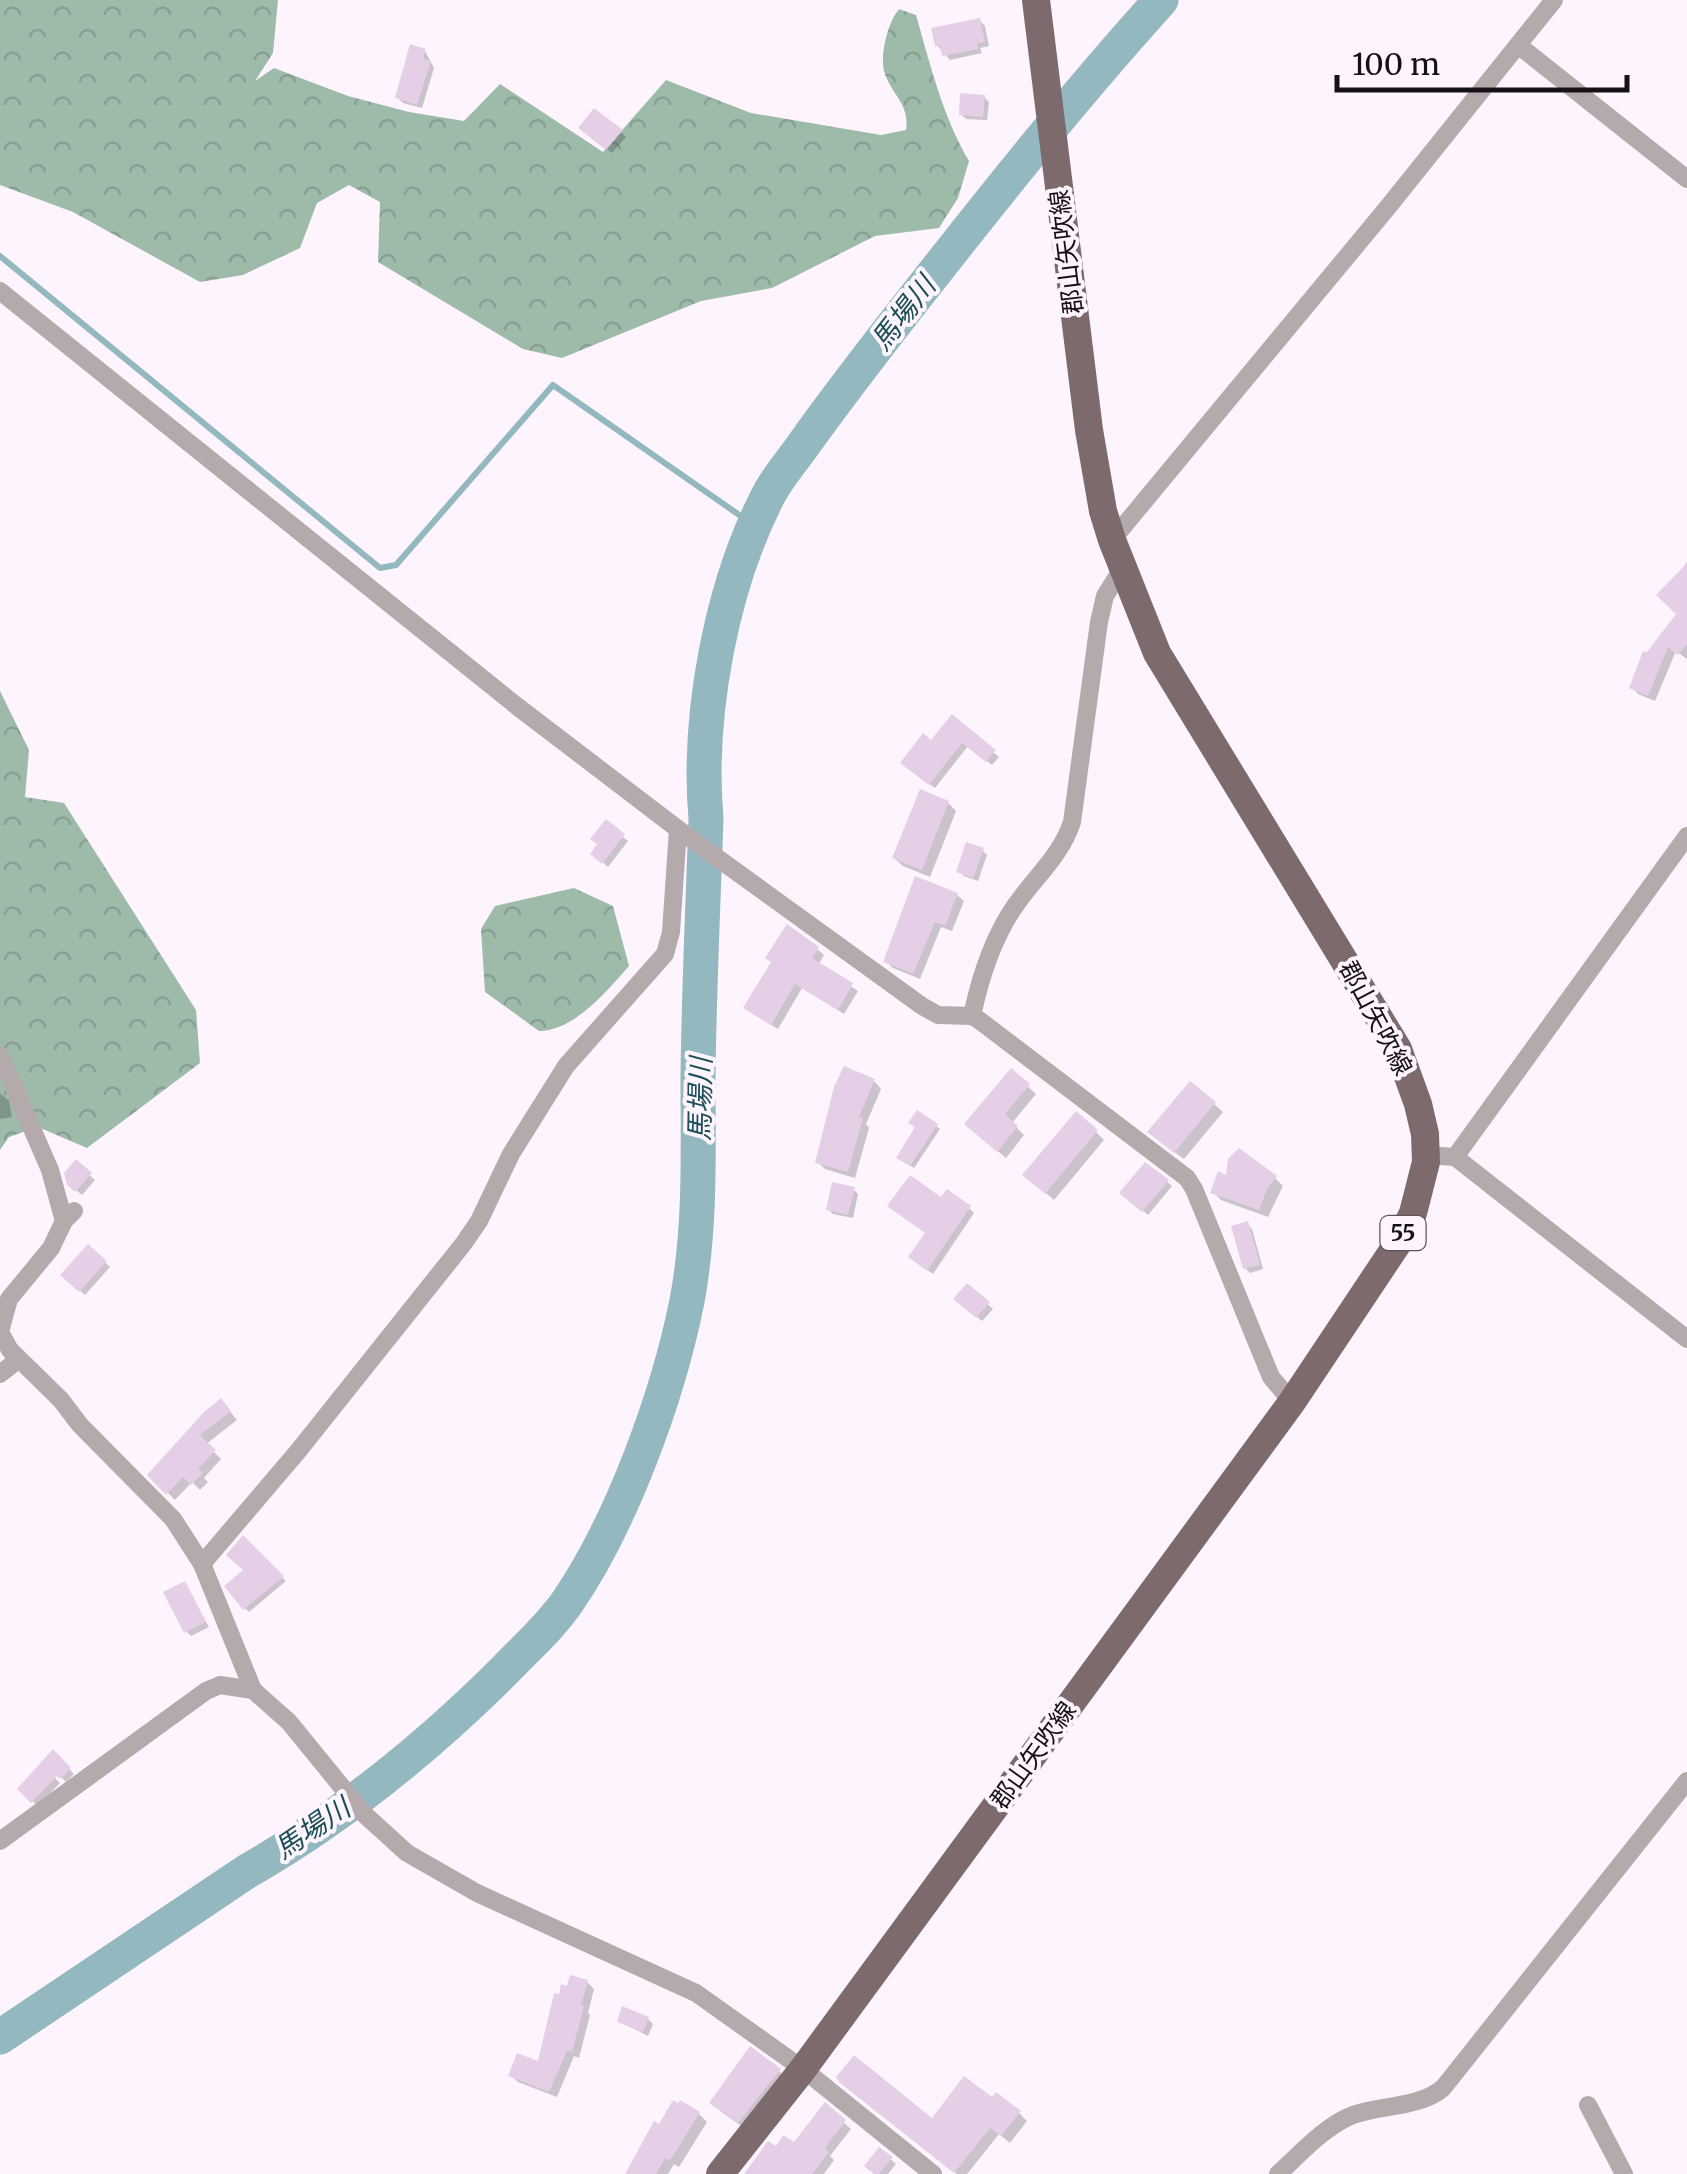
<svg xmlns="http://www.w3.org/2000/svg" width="1687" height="2174" font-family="Merriweather,'Noto Sans JP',serif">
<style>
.forest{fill:url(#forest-crowns)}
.shadow{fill:#0003}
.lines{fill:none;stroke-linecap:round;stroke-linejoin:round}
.stream{stroke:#94b8bf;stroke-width:6}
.river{stroke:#94b8bf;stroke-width:35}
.building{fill:#e5cfe7}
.minor{stroke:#b4aaab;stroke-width:18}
.primary{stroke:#7c6a6c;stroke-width:28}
.labels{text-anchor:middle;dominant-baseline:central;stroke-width:8;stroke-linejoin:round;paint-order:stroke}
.shield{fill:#fdf4fe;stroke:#5b555c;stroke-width:2.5}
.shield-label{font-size:22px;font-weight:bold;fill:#161116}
.street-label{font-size:25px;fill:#161116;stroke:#fdf4fe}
.water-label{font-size:28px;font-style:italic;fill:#194e57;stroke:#fdf4fe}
</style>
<defs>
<pattern id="forest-crowns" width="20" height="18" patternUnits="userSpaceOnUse" patternTransform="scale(2.5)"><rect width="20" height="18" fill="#9ebba9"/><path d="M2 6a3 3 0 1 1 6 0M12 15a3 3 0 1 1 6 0" fill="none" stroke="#87a091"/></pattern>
</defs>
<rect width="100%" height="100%" fill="#fdf4fe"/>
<g class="forest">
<path d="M 0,0 L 278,0 L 273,53 L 255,81 L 274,68 L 348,96 L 409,112 L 464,121 L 500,84 L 603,152 L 666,80 L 751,113 L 881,135 L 906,130 C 910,103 891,95 884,71 C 880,54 888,22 899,9 L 916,15 C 930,64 943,117 969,161 L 958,198 L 939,228 L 875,236 L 772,288 L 701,301 L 562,358 L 523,349 L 378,262 L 380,202 L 349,185 L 317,203 L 300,248 L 243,275 L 200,282 L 73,212 L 0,185 Z"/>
<path d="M 0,691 L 29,750 L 25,797 L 64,803 L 196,1010 L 200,1063 L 87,1148 L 38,1127 L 9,1137 L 0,1150 Z"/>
<path d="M 574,888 L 613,906 L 629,966 C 607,991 574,1031 539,1031 L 485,992 L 481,929 L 495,906 Z"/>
</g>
<g class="shadow">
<path d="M 980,21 L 985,26 L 989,46 L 980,48 L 982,53 L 950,60 L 937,45 Z"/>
<path d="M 425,51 L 434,68 L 422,108 L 403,103 L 398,98 Z"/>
<path d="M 984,97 L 989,102 L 987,120 L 966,119 L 961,114 Z"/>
<path d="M 586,132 L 621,132 L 626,137 L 612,153 Z"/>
<path d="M 1687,562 L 1687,659 L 1676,651 L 1655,701 L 1638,694 L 1632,687 L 1648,655 L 1680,614 L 1676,578 Z"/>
<path d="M 952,718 L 999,757 L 992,765 L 968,746 L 935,788 L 908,768 Z"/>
<path d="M 948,803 L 956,811 L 930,877 L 903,866 L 894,858 Z"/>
<path d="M 606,823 L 628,841 L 608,867 L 593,853 L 600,845 Z"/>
<path d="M 982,850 L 987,855 L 978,881 L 964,876 L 959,871 Z"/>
<path d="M 957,895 L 964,901 L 952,931 L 941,927 L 920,979 L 893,968 L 886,961 Z"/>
<path d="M 817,949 L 824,955 L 818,965 L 858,991 L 844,1014 L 802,988 L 778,1029 L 753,1014 L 773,963 Z"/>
<path d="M 845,1069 L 874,1081 L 881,1089 L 866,1124 L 869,1128 L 855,1178 L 825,1169 L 818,1162 Z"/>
<path d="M 1011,1071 L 1036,1094 L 1012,1123 L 1024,1135 L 1006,1158 L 975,1132 Z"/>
<path d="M 1191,1084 L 1223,1112 L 1184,1159 L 1158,1140 Z"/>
<path d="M 0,1093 L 9,1101 L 12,1117 L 0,1119 Z"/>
<path d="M 936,1126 L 940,1129 L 914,1168 L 903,1161 Z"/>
<path d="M 1096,1132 L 1104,1140 L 1054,1200 L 1033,1182 Z"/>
<path d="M 76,1163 L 95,1180 L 82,1195 L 69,1184 Z"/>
<path d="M 1275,1178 L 1283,1186 L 1268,1217 L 1221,1200 L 1213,1192 Z"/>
<path d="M 1167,1182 L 1172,1186 L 1148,1215 L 1122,1193 Z"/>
<path d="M 853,1189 L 858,1194 L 853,1218 L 833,1214 L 828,1209 Z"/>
<path d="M 942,1201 L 969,1208 L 974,1213 L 933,1274 L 916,1261 Z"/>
<path d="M 1247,1224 L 1252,1229 L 1263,1269 L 1250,1273 L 1245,1268 Z"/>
<path d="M 88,1247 L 110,1267 L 85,1295 L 63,1275 Z"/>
<path d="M 967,1286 L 993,1309 L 982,1321 L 956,1299 Z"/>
<path d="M 228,1409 L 237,1420 L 206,1444 L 221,1459 L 204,1478 L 208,1482 L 200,1490 L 192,1482 L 175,1500 L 150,1475 Z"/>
<path d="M 243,1539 L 286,1581 L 249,1612 L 245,1608 L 247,1570 Z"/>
<path d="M 185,1584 L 209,1627 L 191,1636 L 186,1631 Z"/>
<path d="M 53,1753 L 74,1774 L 66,1782 L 53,1769 L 49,1772 L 60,1783 L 38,1806 L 20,1789 Z"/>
<path d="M 587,1982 L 594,1989 L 588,2013 L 590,2015 L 579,2058 L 574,2056 L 557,2097 L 518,2082 L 511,2075 L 540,2065 Z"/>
<path d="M 648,2019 L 653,2024 L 648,2036 L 619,2021 Z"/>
<path d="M 779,2071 L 787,2079 L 747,2130 L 720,2111 Z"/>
<path d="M 847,2085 L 932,2121 L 993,2100 L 1019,2113 L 1027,2121 L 1010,2143 L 999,2134 L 967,2174 L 957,2174 Z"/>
<path d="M 825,2106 L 851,2129 L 830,2156 L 834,2160 L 824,2174 L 745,2174 L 777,2150 L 795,2146 Z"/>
<path d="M 699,2114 L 707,2122 L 679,2167 L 674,2164 L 668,2174 L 627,2174 L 660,2127 Z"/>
<path d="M 880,2150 L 896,2164 L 888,2174 L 877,2174 Z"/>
</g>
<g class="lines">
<path class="stream" d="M 0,256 L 380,568 L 396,565 L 553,385 L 755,526"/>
<path class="river" d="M 0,2037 L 246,1872 C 342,1817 429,1746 507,1668 C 527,1647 551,1626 568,1601 C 622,1522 668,1396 687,1301 C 701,1227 698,1151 698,1076 C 699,990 703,905 706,819 C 697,716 721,586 769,494 C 778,477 792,461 804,444 C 833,403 864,363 895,323 C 981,213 1067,104 1161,0"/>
</g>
<g class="building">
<path d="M 980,18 L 985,42 L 977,43 L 978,49 L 942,56 L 940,45 L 935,46 L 931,28 Z"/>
<path d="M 410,44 L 426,49 L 423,59 L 431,61 L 417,105 L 395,98 Z"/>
<path d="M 960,93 L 985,95 L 983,117 L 959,115 Z"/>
<path d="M 594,108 L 623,130 L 606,150 L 578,128 Z"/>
<path d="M 1687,563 L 1687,644 L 1678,655 L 1668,647 L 1648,696 L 1629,688 L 1643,651 L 1647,652 L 1676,614 L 1656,595 Z"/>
<path d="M 952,714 L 996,750 L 986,762 L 962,743 L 929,785 L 900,763 L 923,733 L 931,740 Z"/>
<path d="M 920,789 L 949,801 L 922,870 L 892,858 Z"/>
<path d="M 606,819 L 625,834 L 602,864 L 590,854 L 597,844 L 590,839 Z"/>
<path d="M 966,842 L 984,848 L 973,878 L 956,872 Z"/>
<path d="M 915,876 L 958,893 L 945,926 L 935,922 L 913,974 L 883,962 Z"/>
<path d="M 787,924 L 819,947 L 812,958 L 853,983 L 838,1010 L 795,984 L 771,1025 L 743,1008 L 771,962 L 765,958 Z"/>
<path d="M 844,1066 L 875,1079 L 859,1117 L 863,1118 L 848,1172 L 815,1163 L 834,1087 Z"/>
<path d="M 1011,1068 L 1030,1084 L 1005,1114 L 1018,1126 L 997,1152 L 964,1124 Z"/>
<path d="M 1190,1081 L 1216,1102 L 1174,1153 L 1147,1132 Z"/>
<path d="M 917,1110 L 938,1124 L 910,1166 L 896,1158 L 915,1127 L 908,1123 Z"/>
<path d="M 1076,1111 L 1098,1130 L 1045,1194 L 1022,1175 Z"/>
<path d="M 1239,1148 L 1277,1176 L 1267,1189 L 1259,1210 L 1210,1193 L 1218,1171 L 1226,1175 L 1228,1159 Z"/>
<path d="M 76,1159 L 92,1173 L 75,1192 L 67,1185 L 64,1173 Z"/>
<path d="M 1145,1162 L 1169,1180 L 1142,1212 L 1119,1193 Z"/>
<path d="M 910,1175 L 941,1197 L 947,1189 L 971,1206 L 927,1271 L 908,1257 L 925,1233 L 887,1206 Z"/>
<path d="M 832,1182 L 855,1187 L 848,1215 L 826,1210 Z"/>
<path d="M 1248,1221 L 1260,1265 L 1243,1269 L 1231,1226 Z"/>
<path d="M 88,1244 L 107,1261 L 79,1292 L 60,1275 Z"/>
<path d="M 967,1283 L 990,1302 L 976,1318 L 953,1299 Z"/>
<path d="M 221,1398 L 231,1411 L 200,1435 L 216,1450 L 198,1469 L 203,1473 L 191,1485 L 183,1477 L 166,1495 L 147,1475 L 204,1412 Z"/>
<path d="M 243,1535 L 284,1576 L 243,1610 L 224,1586 L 243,1570 L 226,1555 Z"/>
<path d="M 185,1581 L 206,1622 L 184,1633 L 163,1592 Z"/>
<path d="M 53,1749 L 71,1768 L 60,1779 L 57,1776 L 31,1803 L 17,1789 Z"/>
<path d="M 570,1975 L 588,1980 L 581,2005 L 584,2006 L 572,2052 L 567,2051 L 549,2092 L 508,2076 L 517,2053 L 538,2061 L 554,1993 L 559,1994 L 561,1984 L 567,1986 Z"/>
<path d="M 622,2006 L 649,2017 L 643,2032 L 617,2022 Z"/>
<path d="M 750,2046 L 781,2069 L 738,2123 L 709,2103 Z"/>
<path d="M 854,2055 L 932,2118 L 964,2076 L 992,2097 L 996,2092 L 1021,2111 L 1001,2136 L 990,2128 L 954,2173 L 840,2083 L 836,2077 Z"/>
<path d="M 673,2100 L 678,2103 L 680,2100 L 700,2112 L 670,2161 L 665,2158 L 656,2174 L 625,2174 L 654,2121 L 659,2124 Z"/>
<path d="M 825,2102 L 846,2120 L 825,2148 L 829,2152 L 812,2174 L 744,2174 L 768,2141 L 776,2146 L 783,2135 L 794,2142 Z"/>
<path d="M 879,2147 L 893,2157 L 879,2174 L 874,2174 L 864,2166 Z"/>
</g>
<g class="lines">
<g class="minor">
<path d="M 1518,45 L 1687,179"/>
<path d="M 0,291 L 518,707 L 687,836 L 922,1006 L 938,1015 L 972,1016 L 979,1020 L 1187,1178 L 1194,1189 L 1271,1377 L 1292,1402"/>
<path d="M 1112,540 L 1388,207 L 1554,0"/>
<path d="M 972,1016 C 980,978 992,939 1015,906 C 1034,878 1061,856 1072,822 L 1099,622 L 1105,596 L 1123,567"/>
<path d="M 0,1055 L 50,1170 L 64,1221"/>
<path d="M 1426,1155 L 1455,1157 L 1687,1339"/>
<path d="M 1455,1157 L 1687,836"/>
<path d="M 74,1211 L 64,1221 L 51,1248 L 9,1299 L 0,1332 L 10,1350 L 61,1400 L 80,1425 L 173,1519 L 202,1564 L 253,1690"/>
<path d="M 0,1374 L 19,1359"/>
<path d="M 202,1564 L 299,1450 L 464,1243 L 479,1221 L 511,1154 L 566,1066 L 665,954 L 671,932 L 678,829"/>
<path d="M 0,1841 L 206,1691 L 220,1685 L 253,1690 L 289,1722 L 364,1814 L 407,1853 L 477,1893 L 696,1993 L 803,2069 L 933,2174"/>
<path d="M 1588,2105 L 1624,2174"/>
<path d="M 1278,2174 C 1299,2155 1326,2125 1353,2115 C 1381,2105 1419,2108 1443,2088 L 1687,1781"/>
</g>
<path class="primary" d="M 720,2174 L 803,2069 L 1292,1402 L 1398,1243 L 1413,1213 L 1426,1162 L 1425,1134 L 1418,1104 L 1398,1049 L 1157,653 L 1112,540 L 1103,511 L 1089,430 L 1036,0"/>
</g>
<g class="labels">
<rect class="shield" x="1380.5" y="1216" width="45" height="34" rx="8"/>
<g class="shield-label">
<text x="1403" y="1233">55</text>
</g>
<g class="street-label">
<text transform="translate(1066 252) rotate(-97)">郡山矢吹線</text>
<text transform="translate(1376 1018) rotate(62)">郡山矢吹線</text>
<text transform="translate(1033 1755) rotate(-54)">郡山矢吹線</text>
</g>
<g class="water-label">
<text transform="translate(903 313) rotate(-52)">馬場川</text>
<text transform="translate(700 1099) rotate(-89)">馬場川</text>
<text transform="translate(312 1828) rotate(-34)">馬場川</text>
</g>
</g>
<path d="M1337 75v15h290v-15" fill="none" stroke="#161116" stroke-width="5"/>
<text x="1352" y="75" font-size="30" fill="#161116" stroke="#fdf4fe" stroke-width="8" paint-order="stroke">100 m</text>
</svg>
